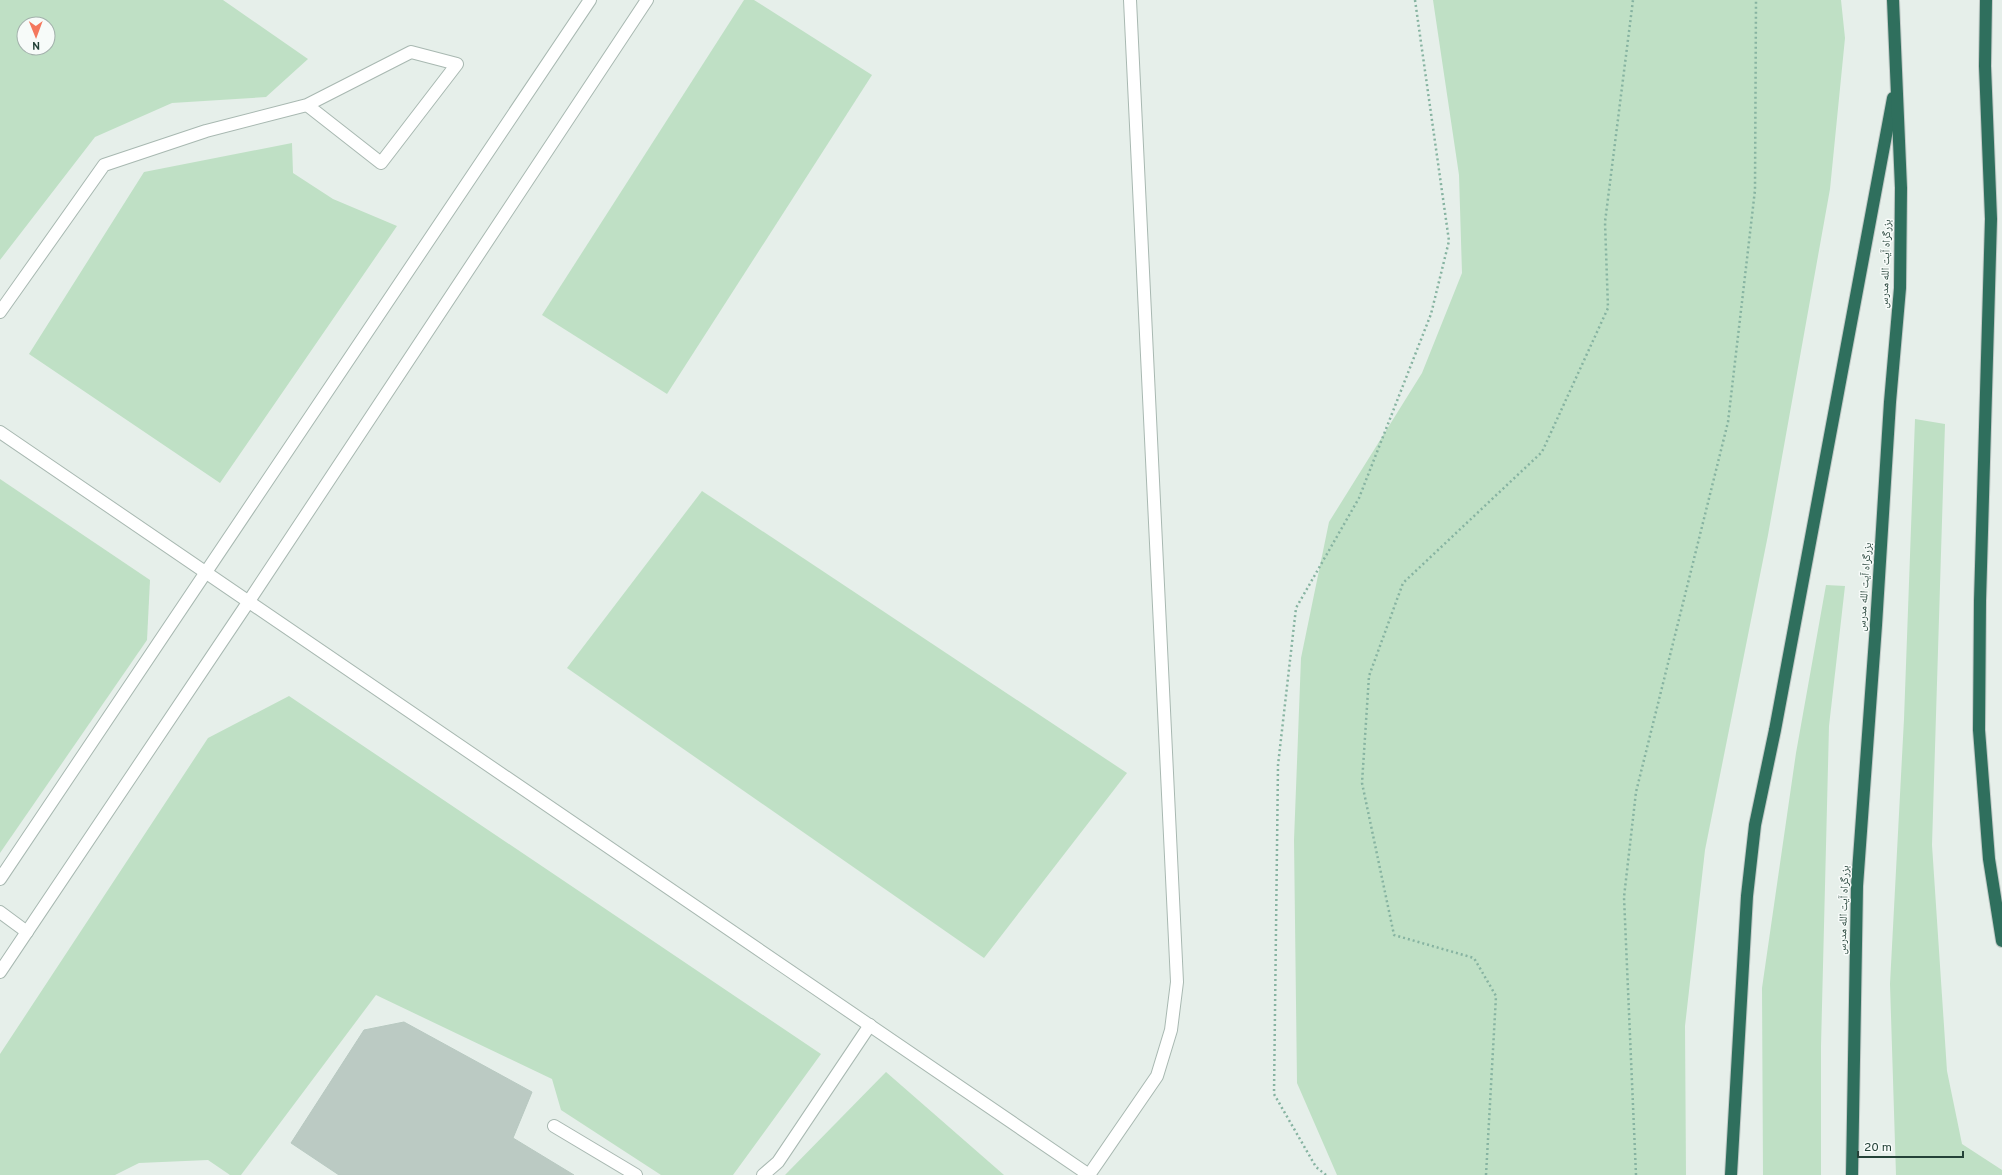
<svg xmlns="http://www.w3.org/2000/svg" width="2002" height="1175" font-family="Overpass,'Noto Naskh Arabic',sans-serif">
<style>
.green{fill:#bfe0c5;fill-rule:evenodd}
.building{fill:#bbcac3;stroke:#b8c9c1}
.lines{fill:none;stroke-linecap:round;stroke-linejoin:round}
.lane-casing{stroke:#a8b8b1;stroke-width:14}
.highway-casing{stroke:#c2cac7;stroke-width:14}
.path{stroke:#86b3a1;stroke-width:2.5;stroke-dasharray:2 3;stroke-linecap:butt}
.lane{stroke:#fff;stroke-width:12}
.highway{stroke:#2f6f5d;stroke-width:12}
.labels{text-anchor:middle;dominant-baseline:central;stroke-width:3;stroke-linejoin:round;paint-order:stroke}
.street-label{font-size:11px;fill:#244238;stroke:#f7fbf9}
</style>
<rect width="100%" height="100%" fill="#e6efea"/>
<g class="green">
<path d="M 0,0 L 223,0 L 308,59 L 266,97 L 172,103 L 95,137 L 0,260 ZM 24,24 L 48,24 L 48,48 L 24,48 Z"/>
<path d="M 744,0 L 754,0 L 872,75 L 667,394 L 542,315 Z"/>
<path d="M 1433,0 L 1841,0 L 1845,38 L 1830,189 L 1768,535 L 1705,850 L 1685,1026 L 1686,1175 L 1337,1175 L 1297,1083 L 1294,840 L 1301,658 L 1329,522 L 1422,373 L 1462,273 L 1459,175 Z"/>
<path d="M 292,143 L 293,173 L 333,199 L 397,226 L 220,483 L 29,354 L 144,172 Z"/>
<path d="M 1915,419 L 1945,424 L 1932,845 L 1947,1071 L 1962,1144 L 2002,1170 L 2002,1175 L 1896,1175 L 1890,984 L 1904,719 Z"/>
<path d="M 0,479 L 150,580 L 147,640 L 0,853 Z"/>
<path d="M 702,491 L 1127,773 L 984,958 L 567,668 Z"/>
<path d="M 1826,585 L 1845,586 L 1829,726 L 1821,1046 L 1821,1175 L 1763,1175 L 1762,988 L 1796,753 Z"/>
<path d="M 289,696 L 821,1054 L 733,1175 L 661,1175 L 561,1110 L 552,1079 L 376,995 L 241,1175 L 230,1175 L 208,1160 L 139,1163 L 115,1175 L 0,1175 L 0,1054 L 208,738 Z"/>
<path d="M 886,1072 L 1004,1175 L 785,1175 Z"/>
</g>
<path class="building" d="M 404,1022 L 532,1092 L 513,1138 L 574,1175 L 339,1175 L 291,1143 L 364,1030 Z"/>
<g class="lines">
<g class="lane-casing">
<g id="lane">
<path d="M 0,312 L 104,165 L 206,131 L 307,105 L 411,52 L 457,64 L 381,163 L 307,105"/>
<path d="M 0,432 L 1089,1175"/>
<path d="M 0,879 L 590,0"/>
<path d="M 0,912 L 27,932"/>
<path d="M 0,972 L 249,601 L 647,0"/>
<path d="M 554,1126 L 636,1175"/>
<path d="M 763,1175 L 778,1162 L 870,1025"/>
<path d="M 1089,1175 L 1157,1076 L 1171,1030 L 1177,982 L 1130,0"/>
</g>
</g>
<g class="highway-casing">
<g id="highway">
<path d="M 1986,0 L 1985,66 L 1991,219 L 1980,601 L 1979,730 L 1989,859 L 2002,941"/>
<path d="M 1731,1175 L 1747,896 L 1755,825 L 1775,730 L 1893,98"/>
<path d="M 1852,1175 L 1857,886 L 1876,625 L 1890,402 L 1900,288 L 1901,188 L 1893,0"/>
</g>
</g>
<g class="path">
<path d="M 1326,1175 L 1316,1167 L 1274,1094 L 1278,765 L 1296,608 L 1359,498 L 1431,314 L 1449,241 L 1415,0"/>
<path d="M 1486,1175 L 1496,996 L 1474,958 L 1394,935 L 1362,783 L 1369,676 L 1403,583 L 1542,452 L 1608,308 L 1605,222 L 1633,0"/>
<path d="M 1636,1175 L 1624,897 L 1636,792 L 1728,422 L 1755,190 L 1756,0"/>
</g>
<use href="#lane" class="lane"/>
<use href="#highway" class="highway"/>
</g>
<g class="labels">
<g class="street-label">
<text transform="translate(1886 264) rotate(-88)">بزرگراه آیت الله مدرس</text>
<text transform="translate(1865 587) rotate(-86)">بزرگراه آیت الله مدرس</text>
<text transform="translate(1844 910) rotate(-88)">بزرگراه آیت الله مدرس</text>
</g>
</g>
<g transform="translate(36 36) rotate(179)"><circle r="19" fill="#f7fbf9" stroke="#a3b1ac"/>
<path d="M0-3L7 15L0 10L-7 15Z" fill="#f4785e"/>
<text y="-6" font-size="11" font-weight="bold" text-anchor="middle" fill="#244238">N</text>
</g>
<path d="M1858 1151v6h105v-6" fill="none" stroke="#244238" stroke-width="2"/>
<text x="1864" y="1151" font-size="12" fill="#244238" stroke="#f7fbf9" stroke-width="3" paint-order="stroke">20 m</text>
</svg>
